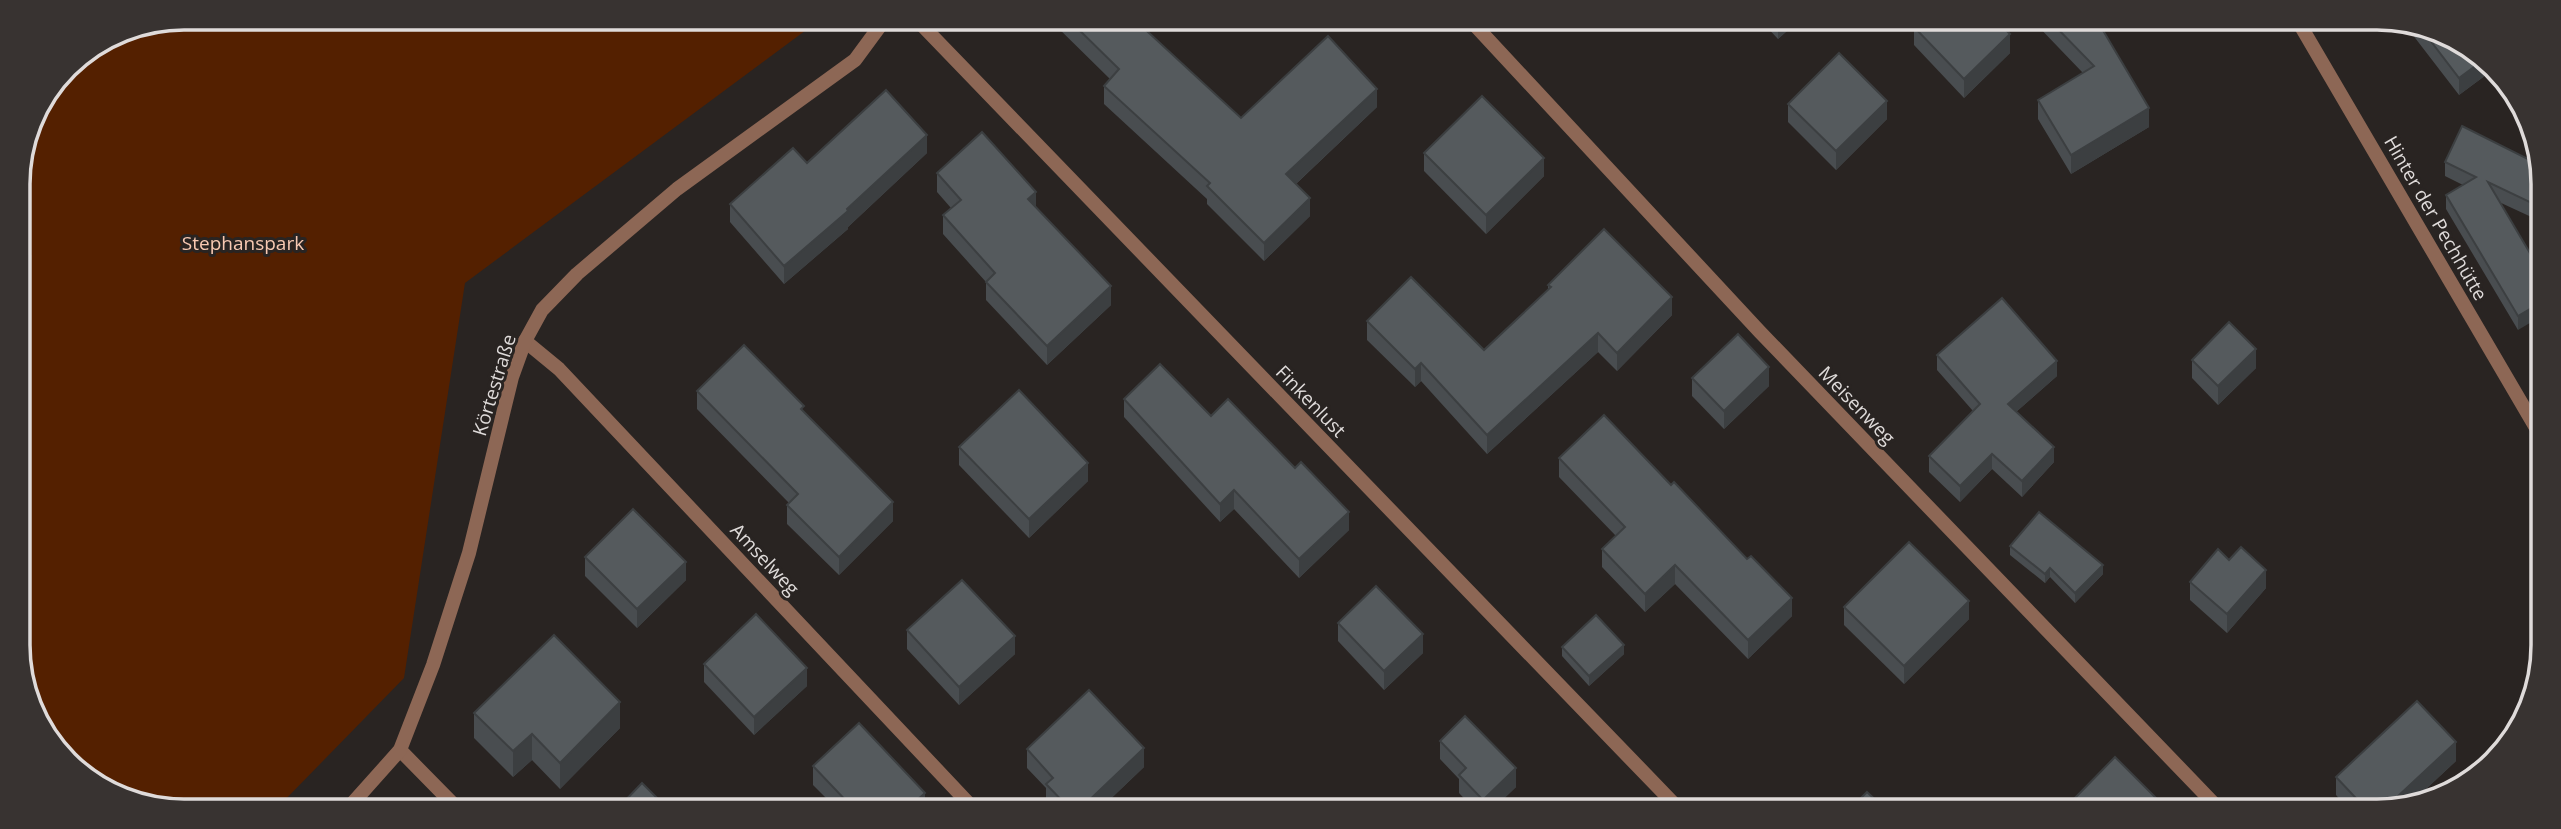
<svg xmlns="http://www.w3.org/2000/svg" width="2561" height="829" font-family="'Open Sans',sans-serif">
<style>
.green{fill:#542000}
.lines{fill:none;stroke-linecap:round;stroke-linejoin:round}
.street{stroke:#8d6755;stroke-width:14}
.wall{fill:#494d50}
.shaded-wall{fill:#3c3f41}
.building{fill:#555a5d;stroke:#3c3f41;stroke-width:2}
.labels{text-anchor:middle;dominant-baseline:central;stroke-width:6;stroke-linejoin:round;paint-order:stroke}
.street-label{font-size:19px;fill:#dfdbda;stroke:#292422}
.park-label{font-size:19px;fill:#f8c9b2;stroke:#292422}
.rim{fill:none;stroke:#dfdbda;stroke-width:3.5}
</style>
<rect width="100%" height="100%" fill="#292422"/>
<path class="green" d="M 184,18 L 821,19 L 465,283 L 404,678 L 279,806 L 140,806 L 59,755 L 21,677 L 18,173 L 30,120 L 66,66 L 120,30 Z"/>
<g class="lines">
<g class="street">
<path d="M 916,19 L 1679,809"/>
<path d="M 1471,21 L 1760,332 L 2221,811"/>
<path d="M 2299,23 L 2539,433"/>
<path d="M 525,341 L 559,369 L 973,808"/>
<path d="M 400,750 L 455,806"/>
<path d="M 350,806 L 400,750 L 433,665 L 469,553 L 512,377 L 525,341 L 542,310 L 577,274 L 677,189 L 855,60 L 880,26 L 883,19"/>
</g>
</g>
<g class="wall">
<path d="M 1050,20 L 1137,20 L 1137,22 L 1241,118 L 1377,107 L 1296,184 L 1310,216 L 1264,261 L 1207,204 L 1207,199 L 1104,104 L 1104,86 L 1110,79 Z"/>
<path d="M 1762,22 L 1797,22 L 1778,39 Z"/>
<path d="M 2034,22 L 2102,22 L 2100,26 L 2149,127 L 2071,174 L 2038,119 L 2038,100 L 2083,73 Z"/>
<path d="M 2402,23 L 2421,23 L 2494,69 L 2459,95 L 2409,30 Z"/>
<path d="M 1914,27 L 2010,53 L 1964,98 L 1914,45 Z"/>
<path d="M 1788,104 L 1887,119 L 1836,170 L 1788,122 Z"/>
<path d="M 927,153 L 848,227 L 848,229 L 784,284 L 730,222 L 730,204 L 807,163 Z"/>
<path d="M 1424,153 L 1544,176 L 1486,234 L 1424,171 Z"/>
<path d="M 2445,162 L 2540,165 L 2540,221 L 2499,202 L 2540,270 L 2518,330 L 2446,209 L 2446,195 L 2463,185 L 2445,176 Z"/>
<path d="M 937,173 L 1036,207 L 1111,305 L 1047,365 L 986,300 L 986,282 L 943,234 L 943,215 L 951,208 L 937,192 Z"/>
<path d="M 1548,285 L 1672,315 L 1617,371 L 1598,352 L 1487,454 L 1421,381 L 1415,387 L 1367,340 L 1367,321 L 1484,350 L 1548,290 Z"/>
<path d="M 1937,355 L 2057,376 L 2016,412 L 2054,462 L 2022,497 L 1992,469 L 1960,502 L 1929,472 L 1929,456 L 1973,411 L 1937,370 Z"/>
<path d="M 2192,360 L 2256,368 L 2218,405 L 2192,378 Z"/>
<path d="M 1692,378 L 1769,386 L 1724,429 L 1692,396 Z"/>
<path d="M 697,391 L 804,413 L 893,521 L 839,575 L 787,524 L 787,505 L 789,503 L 697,409 Z"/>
<path d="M 1124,399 L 1211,416 L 1349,530 L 1299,578 L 1234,509 L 1220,522 L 1124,417 Z"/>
<path d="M 959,447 L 1088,481 L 1029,538 L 959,465 Z"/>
<path d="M 1559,458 L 1792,616 L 1748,659 L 1675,584 L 1645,612 L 1602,567 L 1602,549 L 1616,536 L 1559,477 Z"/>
<path d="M 2010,546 L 2103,574 L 2075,603 L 2050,577 L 2045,583 L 2010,555 Z"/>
<path d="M 585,557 L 686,580 L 637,628 L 585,576 Z"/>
<path d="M 2190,582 L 2266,588 L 2227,633 L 2190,600 Z"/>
<path d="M 1844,607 L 1969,619 L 1904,684 L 1844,625 Z"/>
<path d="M 1338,623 L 1423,653 L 1384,690 L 1338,641 Z"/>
<path d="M 907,630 L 1015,654 L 959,705 L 907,649 Z"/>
<path d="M 1562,647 L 1624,654 L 1589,686 L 1562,656 Z"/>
<path d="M 704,664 L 807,686 L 754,735 L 704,682 Z"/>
<path d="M 474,713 L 620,728 L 560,789 L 532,760 L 513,777 L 474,738 Z"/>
<path d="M 1440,741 L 1516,787 L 1493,809 L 1474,809 L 1459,793 L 1459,779 L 1440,759 Z"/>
<path d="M 1027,749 L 1144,767 L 1101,808 L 1051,808 L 1046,803 L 1046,788 L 1027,768 Z"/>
<path d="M 2456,761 L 2412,802 L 2388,811 L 2350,811 L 2336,795 L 2336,777 Z"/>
<path d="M 813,766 L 925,808 L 835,807 L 813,785 Z"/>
<path d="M 2072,801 L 2169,811 L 2072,810 Z"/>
</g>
<g class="shaded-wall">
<path d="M 1778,22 L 1797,22 L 1778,39 Z"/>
<path d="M 2010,34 L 2010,53 L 1964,98 L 1964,79 Z"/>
<path d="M 2482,61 L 2494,69 L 2459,95 L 2459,78 Z"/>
<path d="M 1377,89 L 1377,107 L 1286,193 L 1286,174 Z"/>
<path d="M 1887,101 L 1887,119 L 1836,170 L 1836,151 Z"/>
<path d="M 2149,108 L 2149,127 L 2071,174 L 2071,155 Z"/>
<path d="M 927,135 L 927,153 L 848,227 L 848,229 L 784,284 L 784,266 Z"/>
<path d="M 1544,158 L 1544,176 L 1486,234 L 1486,215 Z"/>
<path d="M 1036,192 L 1036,210 L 1028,199 Z"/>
<path d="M 1310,198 L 1310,216 L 1264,261 L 1264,243 Z"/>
<path d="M 1111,286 L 1111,305 L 1047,365 L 1047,346 Z"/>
<path d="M 1672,297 L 1672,315 L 1617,371 L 1617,353 Z"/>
<path d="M 2540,303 L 2540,317 L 2518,330 L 2518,316 Z"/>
<path d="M 1598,333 L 1598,352 L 1487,454 L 1487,435 Z"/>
<path d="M 2256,349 L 2256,368 L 2218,405 L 2218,386 Z"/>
<path d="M 2057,361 L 2057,376 L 2008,419 L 2008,404 Z"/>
<path d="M 1421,363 L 1421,381 L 1415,387 L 1415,369 Z"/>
<path d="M 1769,367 L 1769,386 L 1724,429 L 1724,411 Z"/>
<path d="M 2054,447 L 2054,462 L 2022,497 L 2022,481 Z"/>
<path d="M 1992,454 L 1992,469 L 1960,502 L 1960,486 Z"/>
<path d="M 1088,463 L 1088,481 L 1029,538 L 1029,519 Z"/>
<path d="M 1234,490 L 1234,509 L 1220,522 L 1220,504 Z"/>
<path d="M 893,502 L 893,521 L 839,575 L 839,557 Z"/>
<path d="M 1349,512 L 1349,530 L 1299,578 L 1299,559 Z"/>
<path d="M 686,562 L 686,580 L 637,628 L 637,609 Z"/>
<path d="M 1675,565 L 1675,584 L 1645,612 L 1645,594 Z"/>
<path d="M 2103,565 L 2103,574 L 2075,603 L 2075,593 Z"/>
<path d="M 2050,568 L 2050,577 L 2045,583 L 2045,574 Z"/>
<path d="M 2266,570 L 2266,588 L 2227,633 L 2227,614 Z"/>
<path d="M 1792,598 L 1792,616 L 1748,659 L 1748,640 Z"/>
<path d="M 1969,601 L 1969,619 L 1904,684 L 1904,666 Z"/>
<path d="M 1423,634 L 1423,653 L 1384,690 L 1384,671 Z"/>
<path d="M 1015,636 L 1015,654 L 959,705 L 959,687 Z"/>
<path d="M 1624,645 L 1624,654 L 1589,686 L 1589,676 Z"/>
<path d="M 807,668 L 807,686 L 754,735 L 754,717 Z"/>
<path d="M 620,702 L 620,728 L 560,789 L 560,763 Z"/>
<path d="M 532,734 L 532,760 L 513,777 L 513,751 Z"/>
<path d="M 2456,742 L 2456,761 L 2412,802 L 2388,811 L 2382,811 Z"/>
<path d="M 1144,748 L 1144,767 L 1101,808 L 1081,808 Z"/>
<path d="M 1516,768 L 1516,787 L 1493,809 L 1483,809 L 1483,800 Z"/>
<path d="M 925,793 L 925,808 L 916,808 L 916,801 Z"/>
</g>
<g class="building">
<path d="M 1069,20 L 1135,20 L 1241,118 L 1328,36 L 1377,89 L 1286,174 L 1310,198 L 1264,243 L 1207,186 L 1210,183 L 1104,86 L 1119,69 Z"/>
<path d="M 1919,22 L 1998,22 L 2010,34 L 1964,79 L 1914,27 Z"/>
<path d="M 2051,22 L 2098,22 L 2149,108 L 2071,155 L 2038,100 L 2094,66 Z"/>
<path d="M 2417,23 L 2421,23 L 2482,61 L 2459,78 Z"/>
<path d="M 1839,53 L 1887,101 L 1836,151 L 1788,104 Z"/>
<path d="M 886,90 L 927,135 L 847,209 L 848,211 L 784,266 L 730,204 L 793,148 L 807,163 Z"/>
<path d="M 1482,96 L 1544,158 L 1486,215 L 1424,153 Z"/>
<path d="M 2462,126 L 2540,165 L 2540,207 L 2488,182 L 2540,270 L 2540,303 L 2518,316 L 2446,195 L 2476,177 L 2445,162 Z"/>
<path d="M 982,132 L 1036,192 L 1028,199 L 1111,286 L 1047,346 L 986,282 L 995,273 L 943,215 L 961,200 L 937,173 Z"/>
<path d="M 1604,229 L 1672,297 L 1617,353 L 1598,333 L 1487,435 L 1421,363 L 1415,369 L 1367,321 L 1411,277 L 1484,350 L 1551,287 L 1548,285 Z"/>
<path d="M 2002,298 L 2057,361 L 2008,404 L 2054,447 L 2022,481 L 1992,454 L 1960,486 L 1929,456 L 1980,404 L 1937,355 Z"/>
<path d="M 2229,322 L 2256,349 L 2218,386 L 2192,360 Z"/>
<path d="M 1738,334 L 1769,367 L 1724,411 L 1692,378 Z"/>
<path d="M 744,345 L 804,406 L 801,409 L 893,502 L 839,557 L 787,505 L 798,494 L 697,391 Z"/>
<path d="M 1160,364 L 1211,416 L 1228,399 L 1295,468 L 1301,462 L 1349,512 L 1299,559 L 1234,490 L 1220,504 L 1124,399 Z"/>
<path d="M 1019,390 L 1088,463 L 1029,519 L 959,447 Z"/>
<path d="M 1604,415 L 1671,485 L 1674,482 L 1747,559 L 1751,556 L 1792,598 L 1748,640 L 1675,565 L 1645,594 L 1602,549 L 1625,527 L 1559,458 Z"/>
<path d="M 633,509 L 686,562 L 637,609 L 585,557 Z"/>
<path d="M 2039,512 L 2103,565 L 2075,593 L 2050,568 L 2045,574 L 2010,546 Z"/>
<path d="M 1909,542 L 1969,601 L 1904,666 L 1844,607 Z"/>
<path d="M 2241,547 L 2266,570 L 2227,614 L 2190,582 L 2218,549 L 2229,560 Z"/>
<path d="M 962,580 L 1015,636 L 959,687 L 907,630 Z"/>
<path d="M 1376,586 L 1423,634 L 1384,671 L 1338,623 Z"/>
<path d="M 756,614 L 807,668 L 754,717 L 704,664 Z"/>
<path d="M 1596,615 L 1624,645 L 1589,676 L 1562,647 Z"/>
<path d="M 554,635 L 620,702 L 560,763 L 532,734 L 513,751 L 474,713 Z"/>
<path d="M 1089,690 L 1144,748 L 1081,808 L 1069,808 L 1046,784 L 1053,778 L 1027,749 Z"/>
<path d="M 2417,701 L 2456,742 L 2382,811 L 2368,811 L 2336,777 Z"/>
<path d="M 1465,716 L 1516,768 L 1483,800 L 1459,775 L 1466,768 L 1440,741 Z"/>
<path d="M 859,723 L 925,793 L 916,801 L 923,808 L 852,807 L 813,766 Z"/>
<path d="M 2115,757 L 2169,811 L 2082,810 L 2072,801 Z"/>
<path d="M 642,783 L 666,807 L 619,807 Z"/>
<path d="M 1867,792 L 1886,810 L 1849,810 Z"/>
</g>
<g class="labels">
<g class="street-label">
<text transform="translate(2436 218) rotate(60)">Hinter der Pechhütte</text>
<text transform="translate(494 385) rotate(-73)">Körtestraße</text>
<text transform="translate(1311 401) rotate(46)">Finkenlust</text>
<text transform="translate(1857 405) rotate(46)">Meisenweg</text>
<text transform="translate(765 559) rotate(47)">Amselweg</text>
</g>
<g class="park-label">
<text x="243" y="243">Stephanspark</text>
</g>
</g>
<path d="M0 0H2561V829H0ZM184 30H2377A154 154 0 0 1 2531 184V645A154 154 0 0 1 2377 799H184A154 154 0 0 1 30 645V184A154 154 0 0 1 184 30Z" fill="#383331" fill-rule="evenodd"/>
<path class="rim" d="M184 30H2377A154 154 0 0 1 2531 184V645A154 154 0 0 1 2377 799H184A154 154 0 0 1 30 645V184A154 154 0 0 1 184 30Z"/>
</svg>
